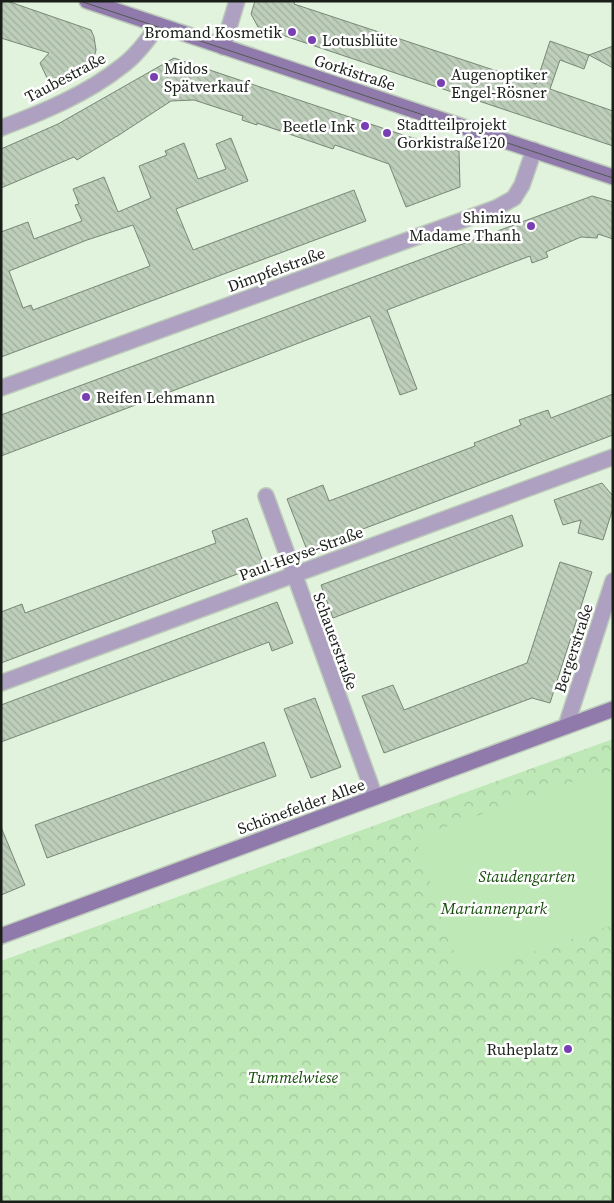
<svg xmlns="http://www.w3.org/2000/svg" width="614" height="1203" font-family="'Source Serif 4',serif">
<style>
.park{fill:url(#park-crowns)}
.garden{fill:#bee8b6}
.building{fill:url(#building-back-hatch);stroke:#788875;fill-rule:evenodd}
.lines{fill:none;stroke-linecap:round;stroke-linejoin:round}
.minor-casing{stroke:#bdccba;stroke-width:18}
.secondary-casing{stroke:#bdccba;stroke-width:18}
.minor{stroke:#ada0c1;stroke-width:15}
.secondary{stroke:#8f7aab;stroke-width:15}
.tram{stroke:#515a4f;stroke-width:1}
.poi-dot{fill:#7a3eb4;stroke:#fff;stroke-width:2}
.labels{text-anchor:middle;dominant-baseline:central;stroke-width:5;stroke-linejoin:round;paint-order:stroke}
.poi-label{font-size:16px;fill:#191f18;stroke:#fff;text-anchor:start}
.street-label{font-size:16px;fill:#191f18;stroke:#fff}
.park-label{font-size:16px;font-style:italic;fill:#144d08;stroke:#fff}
</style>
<defs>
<pattern id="park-crowns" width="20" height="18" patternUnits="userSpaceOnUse" patternTransform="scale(1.25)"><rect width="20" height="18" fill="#bee8b6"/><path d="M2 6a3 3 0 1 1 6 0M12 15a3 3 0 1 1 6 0" fill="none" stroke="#a3c79c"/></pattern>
<pattern id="building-back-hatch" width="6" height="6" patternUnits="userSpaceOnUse" patternTransform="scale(1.25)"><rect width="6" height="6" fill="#bdceba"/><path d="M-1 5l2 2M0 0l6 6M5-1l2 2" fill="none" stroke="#a2b09f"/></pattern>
</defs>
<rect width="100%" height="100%" fill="#e1f2dd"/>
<path class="park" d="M 613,739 L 613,1202 L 1,1202 L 1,961 Z"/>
<path class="garden" d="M 613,771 L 613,925 L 462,976 L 415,838 L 590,776 Z"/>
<g class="building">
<path d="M 1,1 L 7,1 L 91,30 L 94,37 L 96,50 L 95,54 L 92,59 L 49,82 L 40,63 L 49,53 L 1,38 Z"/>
<path d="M 255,1 L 295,1 L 294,4 L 536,84 L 550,41 L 589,55 L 584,69 L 560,60 L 550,89 L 613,111 L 613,146 L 258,27 L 251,14 Z"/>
<path d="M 613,46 L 613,68 L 589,55 Z"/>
<path d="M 174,58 L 403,135 L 459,151 L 460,187 L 406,207 L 389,164 L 335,145 L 333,149 L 257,123 L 257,125 L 242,120 L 243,116 L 194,100 L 171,101 L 119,135 L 77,160 L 74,157 L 1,188 L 1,149 L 58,124 Z"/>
<path d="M 231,138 L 248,181 L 176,209 L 193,250 L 354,190 L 366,221 L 1,357 L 1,232 L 28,222 L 34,239 L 82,221 L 75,205 L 79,204 L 73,189 L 104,177 L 118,212 L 151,198 L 139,166 L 167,155 L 165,151 L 184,143 L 198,179 L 226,169 L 216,144 ZM 133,225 L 150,266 L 33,310 L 31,305 L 23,308 L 9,271 L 87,240 Z"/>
<path d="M 592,196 L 613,202 L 613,239 L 598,234 L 597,238 L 581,237 L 546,252 L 548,257 L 532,263 L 530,256 L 387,310 L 417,389 L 400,395 L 370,316 L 1,456 L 1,415 Z"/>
<path d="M 613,394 L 613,435 L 307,550 L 287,499 L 323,485 L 329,501 L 475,446 L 474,443 L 521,425 L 519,420 L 548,410 L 551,418 Z"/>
<path d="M 602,483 L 613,496 L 613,508 L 603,540 L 578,533 L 581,520 L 563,525 L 554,500 Z"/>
<path d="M 512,515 L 523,546 L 333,618 L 321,585 Z"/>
<path d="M 247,518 L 264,564 L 1,663 L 1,612 L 22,604 L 25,613 L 216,543 L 212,531 Z"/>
<path d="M 560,562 L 592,572 L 550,703 L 532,698 L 384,753 L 362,696 L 393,685 L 404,710 L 527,663 Z"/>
<path d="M 277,602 L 293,643 L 272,651 L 269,642 L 1,742 L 1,705 Z"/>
<path d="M 315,698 L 341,767 L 311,778 L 284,709 Z"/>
<path d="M 264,742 L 276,776 L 47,858 L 35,825 Z"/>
<path d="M 1,827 L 25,885 L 1,895 Z"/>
</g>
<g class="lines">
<g class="minor-casing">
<g id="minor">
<path d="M 223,47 L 237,1"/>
<path d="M 1,128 C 43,112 87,94 122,66 C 137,55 148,40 158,25"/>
<path d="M 1,388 L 496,208 L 514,198 L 522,185 L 534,150"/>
<path d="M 266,496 L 375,797"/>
<path d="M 1,683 L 613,457"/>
<path d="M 566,726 L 613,581"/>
</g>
</g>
<g class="secondary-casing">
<g id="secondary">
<path d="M 87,1 L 613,177"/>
<path d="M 1,936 L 613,709"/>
</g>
</g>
<use href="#minor" class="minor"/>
<use href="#secondary" class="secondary"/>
<path class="tram" d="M 80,1 L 613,178"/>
</g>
<g class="poi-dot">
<circle cx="292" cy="32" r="5"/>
<circle cx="312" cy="40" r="5"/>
<circle cx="154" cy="77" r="5"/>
<circle cx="441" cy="83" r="5"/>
<circle cx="365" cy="126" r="5"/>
<circle cx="387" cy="133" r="5"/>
<circle cx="531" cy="226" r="5"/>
<circle cx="86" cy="397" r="5"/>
<circle cx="568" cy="1049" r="5"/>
</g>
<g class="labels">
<g class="poi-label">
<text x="282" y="32" text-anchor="end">Bromand Kosmetik</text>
<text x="322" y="40">Lotusblüte</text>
<text x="164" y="68">Midos<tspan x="164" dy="18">Spätverkauf</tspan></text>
<text x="451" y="74">Augenoptiker<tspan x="451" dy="18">Engel-Rösner</tspan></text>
<text x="397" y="124">Stadtteilprojekt<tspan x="397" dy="18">Gorkistraße120</tspan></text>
<text x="355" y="126" text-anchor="end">Beetle Ink</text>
<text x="521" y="217" text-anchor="end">Shimizu<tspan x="521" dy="18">Madame Thanh</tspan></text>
<text x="96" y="397">Reifen Lehmann</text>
<text x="558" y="1049" text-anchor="end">Ruheplatz</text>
</g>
<g class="street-label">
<text transform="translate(355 72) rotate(18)">Gorkistraße</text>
<text transform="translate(65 77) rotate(-28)">Taubestraße</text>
<text transform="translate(276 269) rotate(-20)">Dimpfelstraße</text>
<text transform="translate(301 553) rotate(-20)">Paul-Heyse-Straße</text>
<text transform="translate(336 641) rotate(70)">Schauerstraße</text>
<text transform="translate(573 648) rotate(-72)">Bergerstraße</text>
<text transform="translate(301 806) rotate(-20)">Schönefelder Allee</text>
</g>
<g class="park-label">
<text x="527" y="876">Staudengarten</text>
<text x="494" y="908">Mariannenpark</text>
<text x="293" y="1077">Tummelwiese</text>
</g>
</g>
<rect width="614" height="1203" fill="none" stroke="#191f18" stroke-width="5"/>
</svg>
